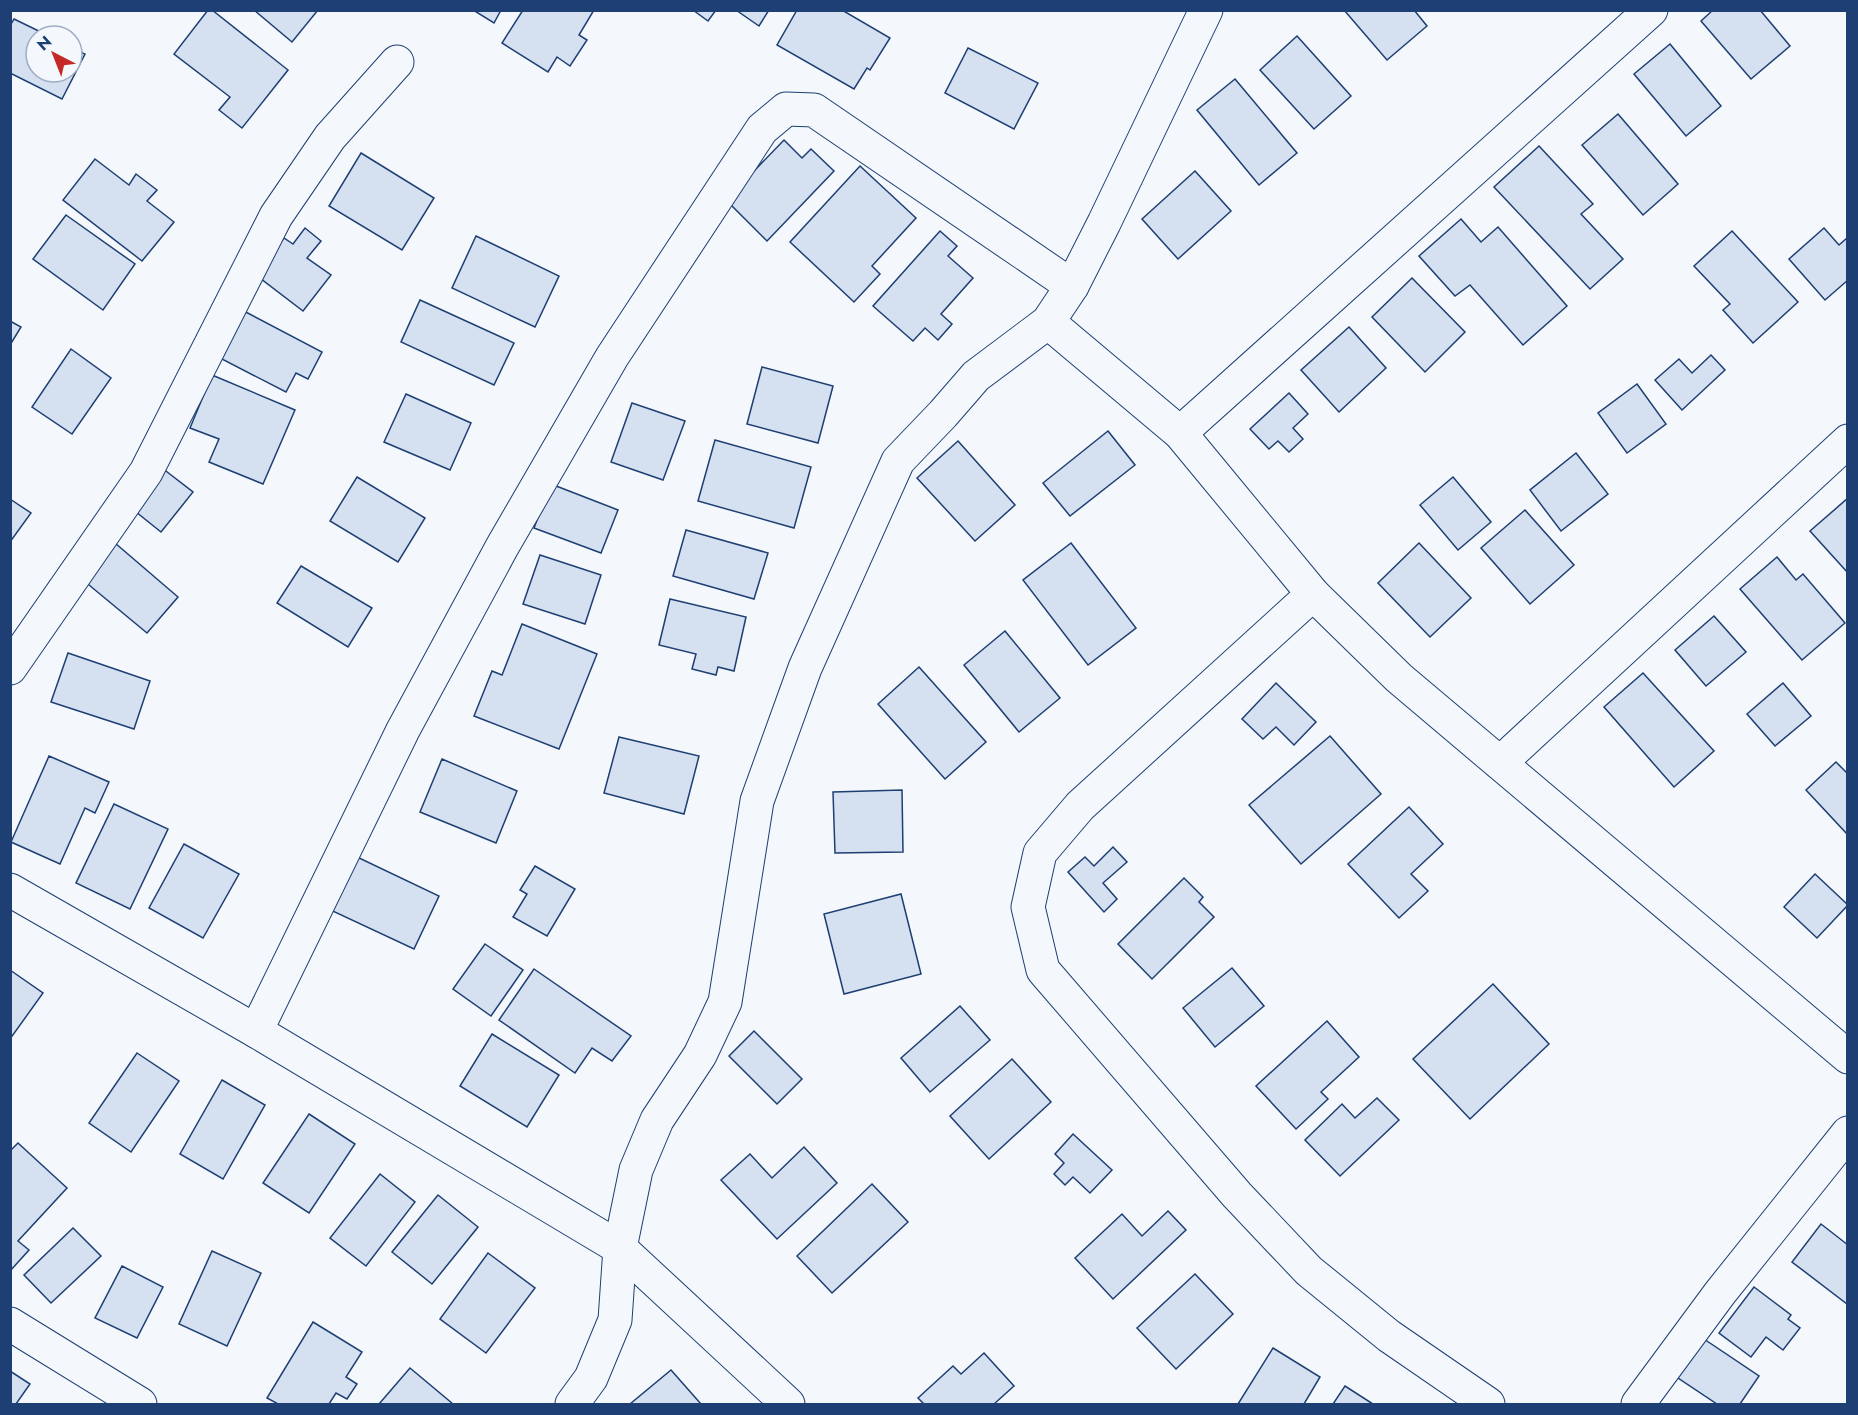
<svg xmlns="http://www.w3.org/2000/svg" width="1858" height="1415" font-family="Jost,sans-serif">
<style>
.building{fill:#d5e0f0;stroke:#1d3f73;stroke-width:1.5}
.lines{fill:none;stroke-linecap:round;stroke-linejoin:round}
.street-casing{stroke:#1d3f73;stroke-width:35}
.street{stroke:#f4f7fb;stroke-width:33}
</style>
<rect width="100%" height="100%" fill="#f4f7fb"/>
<g class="building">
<path d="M 208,10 L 212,10 L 288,70 L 242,128 L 219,110 L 230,97 L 174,54 Z"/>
<path d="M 254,10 L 318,10 L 292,42 Z"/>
<path d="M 473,10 L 501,10 L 494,23 Z"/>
<path d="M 523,10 L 594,10 L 579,35 L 587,40 L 570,66 L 557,57 L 548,72 L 502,43 Z"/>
<path d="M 693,10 L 716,10 L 708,21 Z"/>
<path d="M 736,10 L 769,10 L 759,26 Z"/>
<path d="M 797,10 L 842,10 L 890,38 L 870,70 L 867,68 L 854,89 L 777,45 Z"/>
<path d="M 1344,10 L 1414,10 L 1427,26 L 1387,60 Z"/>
<path d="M 1713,10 L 1760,10 L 1790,46 L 1751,79 L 1701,21 Z"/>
<path d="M 14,19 L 49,36 L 36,36 L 36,72 L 72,72 L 72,48 L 85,54 L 62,99 L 10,73 L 10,26 Z"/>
<path d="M 1297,36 L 1351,96 L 1314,129 L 1260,70 Z"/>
<path d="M 1670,44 L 1721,106 L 1686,136 L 1634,74 Z"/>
<path d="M 968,48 L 1038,83 L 1014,129 L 945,93 Z"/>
<path d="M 1235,79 L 1297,153 L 1259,185 L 1197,110 Z"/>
<path d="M 1618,114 L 1678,184 L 1643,215 L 1582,145 Z"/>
<path d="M 784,140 L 802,158 L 811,149 L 834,171 L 767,241 L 726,200 Z"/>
<path d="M 1539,146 L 1593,204 L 1581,214 L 1623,259 L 1590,289 L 1494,187 Z"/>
<path d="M 361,153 L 434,198 L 402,250 L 329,206 Z"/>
<path d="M 95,159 L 129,185 L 136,174 L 157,190 L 147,201 L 174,222 L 142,261 L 63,200 Z"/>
<path d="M 860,166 L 916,218 L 872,266 L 880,274 L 854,302 L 790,242 Z"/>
<path d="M 1195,171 L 1231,211 L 1178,259 L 1142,219 Z"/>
<path d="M 66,215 L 135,264 L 103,310 L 33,259 Z"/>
<path d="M 1461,219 L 1481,242 L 1498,227 L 1567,306 L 1523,345 L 1470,285 L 1455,296 L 1419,256 Z"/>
<path d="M 305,228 L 321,241 L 307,258 L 331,275 L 303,311 L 256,275 L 284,238 L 293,244 Z"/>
<path d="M 1824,228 L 1839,245 L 1847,238 L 1848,239 L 1848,280 L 1825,300 L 1789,259 Z"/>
<path d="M 940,231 L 957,246 L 948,256 L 973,278 L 941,314 L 952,324 L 938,340 L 925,328 L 913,341 L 873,306 Z"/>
<path d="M 1732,231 L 1798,302 L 1753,343 L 1723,310 L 1730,304 L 1694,266 Z"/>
<path d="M 476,236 L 559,276 L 535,327 L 452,288 Z"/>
<path d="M 1412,278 L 1465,332 L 1425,372 L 1372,317 Z"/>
<path d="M 420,300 L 514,343 L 494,385 L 401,342 Z"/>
<path d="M 242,310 L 322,352 L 308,379 L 296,373 L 286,392 L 218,357 Z"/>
<path d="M 10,321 L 21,327 L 10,345 Z"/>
<path d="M 1349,327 L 1386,368 L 1339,412 L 1301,370 Z"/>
<path d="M 71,349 L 111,378 L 72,434 L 32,407 Z"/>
<path d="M 1711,355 L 1725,370 L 1682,410 L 1655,380 L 1679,359 L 1692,373 Z"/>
<path d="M 762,367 L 833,386 L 818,443 L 747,424 Z"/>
<path d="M 212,375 L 295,410 L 263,484 L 209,462 L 219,439 L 190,428 Z"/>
<path d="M 1637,384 L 1666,424 L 1627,453 L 1598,413 Z"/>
<path d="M 1289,393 L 1308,414 L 1293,428 L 1303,439 L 1289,452 L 1278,441 L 1269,449 L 1250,429 Z"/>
<path d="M 406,394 L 471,423 L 450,470 L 384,442 Z"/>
<path d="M 632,403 L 685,421 L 663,480 L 611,462 Z"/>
<path d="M 1108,431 L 1135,465 L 1070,516 L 1043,483 Z"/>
<path d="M 715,440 L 811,467 L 794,528 L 698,501 Z"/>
<path d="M 958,441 L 1015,505 L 975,541 L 917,478 Z"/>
<path d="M 1576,453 L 1608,494 L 1561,531 L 1530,490 Z"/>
<path d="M 162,468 L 193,492 L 161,532 L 131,508 Z"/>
<path d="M 357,477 L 425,518 L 398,562 L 330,521 Z"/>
<path d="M 1453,477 L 1491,522 L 1458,550 L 1420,505 Z"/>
<path d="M 551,484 L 618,510 L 601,553 L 534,528 Z"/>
<path d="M 1848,498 L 1848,573 L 1810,531 Z"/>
<path d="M 10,499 L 31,513 L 10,542 Z"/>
<path d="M 1525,510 L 1574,565 L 1530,604 L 1481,548 Z"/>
<path d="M 686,530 L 768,553 L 754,599 L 673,576 Z"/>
<path d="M 115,543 L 178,597 L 147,633 L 83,580 Z"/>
<path d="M 1071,543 L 1136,628 L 1088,665 L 1023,580 Z"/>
<path d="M 1419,543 L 1471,598 L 1430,637 L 1378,583 Z"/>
<path d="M 540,555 L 601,575 L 585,624 L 523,604 Z"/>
<path d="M 1777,557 L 1796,580 L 1803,574 L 1845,623 L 1802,660 L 1740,589 Z"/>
<path d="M 301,566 L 372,608 L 348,647 L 277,603 Z"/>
<path d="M 670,599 L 746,617 L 734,671 L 718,667 L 716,675 L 692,669 L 696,654 L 659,645 Z"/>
<path d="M 1714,616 L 1746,652 L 1706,686 L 1675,650 Z"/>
<path d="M 522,624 L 597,654 L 559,749 L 474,716 L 492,671 L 502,675 Z"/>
<path d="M 1005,631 L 1060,698 L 1019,732 L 964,665 Z"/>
<path d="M 68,653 L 150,681 L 134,729 L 51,702 Z"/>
<path d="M 919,667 L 986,742 L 945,779 L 878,704 Z"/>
<path d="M 1643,673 L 1714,751 L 1674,787 L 1604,707 Z"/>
<path d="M 1276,683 L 1316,722 L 1294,745 L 1276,727 L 1263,739 L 1242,719 Z"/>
<path d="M 1783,683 L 1811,716 L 1775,746 L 1747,714 Z"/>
<path d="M 1330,736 L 1381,794 L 1301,864 L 1249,805 Z"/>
<path d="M 619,737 L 699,756 L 684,814 L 604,793 Z"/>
<path d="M 49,756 L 109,782 L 95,813 L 85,808 L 60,864 L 11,842 Z"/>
<path d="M 442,759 L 517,791 L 496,843 L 420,812 Z"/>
<path d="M 1836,762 L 1848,774 L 1848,835 L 1806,790 Z"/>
<path d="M 902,790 L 903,852 L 835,853 L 833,792 Z"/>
<path d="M 114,804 L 168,829 L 130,909 L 76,883 Z"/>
<path d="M 1409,807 L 1443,844 L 1411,874 L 1428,891 L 1399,918 L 1348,864 Z"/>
<path d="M 184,844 L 239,874 L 203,938 L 149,908 Z"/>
<path d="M 334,846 L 439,896 L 414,949 L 309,900 Z"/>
<path d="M 1113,847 L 1127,862 L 1103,883 L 1117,899 L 1104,912 L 1068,872 L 1085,857 L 1094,866 Z"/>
<path d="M 535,866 L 575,889 L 547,936 L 513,917 L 527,894 L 520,890 Z"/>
<path d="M 1815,874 L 1848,905 L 1817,938 L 1784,907 Z"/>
<path d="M 1184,878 L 1203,897 L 1199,902 L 1214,917 L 1152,979 L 1118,944 Z"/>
<path d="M 901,894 L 921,974 L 844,994 L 824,914 Z"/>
<path d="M 485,944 L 523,970 L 491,1016 L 453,989 Z"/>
<path d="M 1232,968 L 1264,1006 L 1215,1047 L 1183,1008 Z"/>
<path d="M 534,969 L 631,1036 L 612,1061 L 592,1048 L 575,1073 L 499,1020 Z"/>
<path d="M 10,970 L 43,993 L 10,1039 Z"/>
<path d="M 1493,984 L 1549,1044 L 1470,1119 L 1413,1059 Z"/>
<path d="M 960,1006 L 990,1040 L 930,1092 L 901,1058 Z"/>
<path d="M 1327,1021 L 1359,1057 L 1321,1092 L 1328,1099 L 1296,1129 L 1256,1086 Z"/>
<path d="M 754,1031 L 802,1079 L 777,1104 L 729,1056 Z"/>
<path d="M 492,1034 L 559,1075 L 527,1127 L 460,1086 Z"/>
<path d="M 137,1053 L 179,1081 L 131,1152 L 89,1123 Z"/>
<path d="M 1012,1059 L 1051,1102 L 989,1159 L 950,1116 Z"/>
<path d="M 222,1080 L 265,1105 L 223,1179 L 180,1154 Z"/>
<path d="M 1377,1098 L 1399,1120 L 1340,1176 L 1305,1140 L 1342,1104 L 1355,1118 Z"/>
<path d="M 309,1114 L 355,1144 L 309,1213 L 263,1183 Z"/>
<path d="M 1073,1134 L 1112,1170 L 1090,1193 L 1073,1177 L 1065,1185 L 1054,1174 L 1064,1163 L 1055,1154 Z"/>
<path d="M 18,1143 L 67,1188 L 18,1241 L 29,1250 L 10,1271 L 10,1151 Z"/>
<path d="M 804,1147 L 837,1183 L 777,1239 L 721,1180 L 750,1154 L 772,1178 Z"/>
<path d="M 380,1174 L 415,1202 L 366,1266 L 330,1238 Z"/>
<path d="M 872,1184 L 908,1222 L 832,1293 L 797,1256 Z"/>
<path d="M 438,1195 L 478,1227 L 432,1284 L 392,1252 Z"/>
<path d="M 1168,1211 L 1186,1230 L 1113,1299 L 1075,1258 L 1122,1214 L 1142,1236 Z"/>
<path d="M 1821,1224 L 1848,1245 L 1847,1304 L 1792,1262 Z"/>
<path d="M 73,1228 L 101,1256 L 51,1303 L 24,1275 Z"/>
<path d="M 212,1251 L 261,1273 L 227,1346 L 179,1324 Z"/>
<path d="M 488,1253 L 535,1288 L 486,1353 L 440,1319 Z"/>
<path d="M 122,1266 L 163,1287 L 137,1338 L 95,1318 Z"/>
<path d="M 1195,1274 L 1233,1314 L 1176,1369 L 1137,1328 Z"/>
<path d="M 1754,1287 L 1791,1315 L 1788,1319 L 1800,1328 L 1783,1350 L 1766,1337 L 1751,1357 L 1719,1333 Z"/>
<path d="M 313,1322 L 362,1352 L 346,1377 L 357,1384 L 347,1399 L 336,1393 L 329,1404 L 278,1404 L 267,1398 Z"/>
<path d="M 1698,1335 L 1759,1376 L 1740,1404 L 1717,1404 L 1672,1374 Z"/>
<path d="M 1273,1348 L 1320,1377 L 1304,1404 L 1238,1404 Z"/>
<path d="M 984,1353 L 1014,1386 L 994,1404 L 924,1404 L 918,1398 L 953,1366 L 961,1374 Z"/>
<path d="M 410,1368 L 453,1404 L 379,1404 Z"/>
<path d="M 671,1370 L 701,1404 L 630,1404 Z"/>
<path d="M 10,1371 L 30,1384 L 16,1404 L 10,1404 Z"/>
<path d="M 1345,1386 L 1373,1404 L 1333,1404 Z"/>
</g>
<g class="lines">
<g class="street-casing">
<g id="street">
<path d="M 1048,322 L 1180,433 L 1313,594 L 1399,678 L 1848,1057"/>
<path d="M 1180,433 L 1651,10"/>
<path d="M 1313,594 L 1080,806 L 1040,853 L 1028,907 L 1043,970 L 1237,1195 L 1309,1271 L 1389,1336 L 1488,1404"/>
<path d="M 10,668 L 146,472 L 276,216 L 330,137 L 397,62"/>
<path d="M 1500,763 L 1848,441"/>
<path d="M 10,890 L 256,1031 L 620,1248 L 788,1404"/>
<path d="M 256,1031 L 403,730 L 502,547 L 612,357 L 762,129 L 786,109 L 814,110 L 1072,286"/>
<path d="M 10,1324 L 140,1404"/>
<path d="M 572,1404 L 591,1378 L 615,1320 L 620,1248 L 636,1170 L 657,1120 L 700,1055 L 725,1002 L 757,801 L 805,668 L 898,461 L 943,414 L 976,376 L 1048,322 L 1072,286 L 1104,223 L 1206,10"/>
<path d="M 1638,1404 L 1720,1293 L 1848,1133"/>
</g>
</g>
<use href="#street" class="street"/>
</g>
<rect width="1858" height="1415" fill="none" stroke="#1d3f73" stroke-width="24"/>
<g transform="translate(54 54) rotate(318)"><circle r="28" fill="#f4f7fb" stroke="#9eadc5" stroke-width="1.5"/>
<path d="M0-4.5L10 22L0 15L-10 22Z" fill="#c62828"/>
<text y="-9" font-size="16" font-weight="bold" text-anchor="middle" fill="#1d3f73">N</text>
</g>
</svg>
